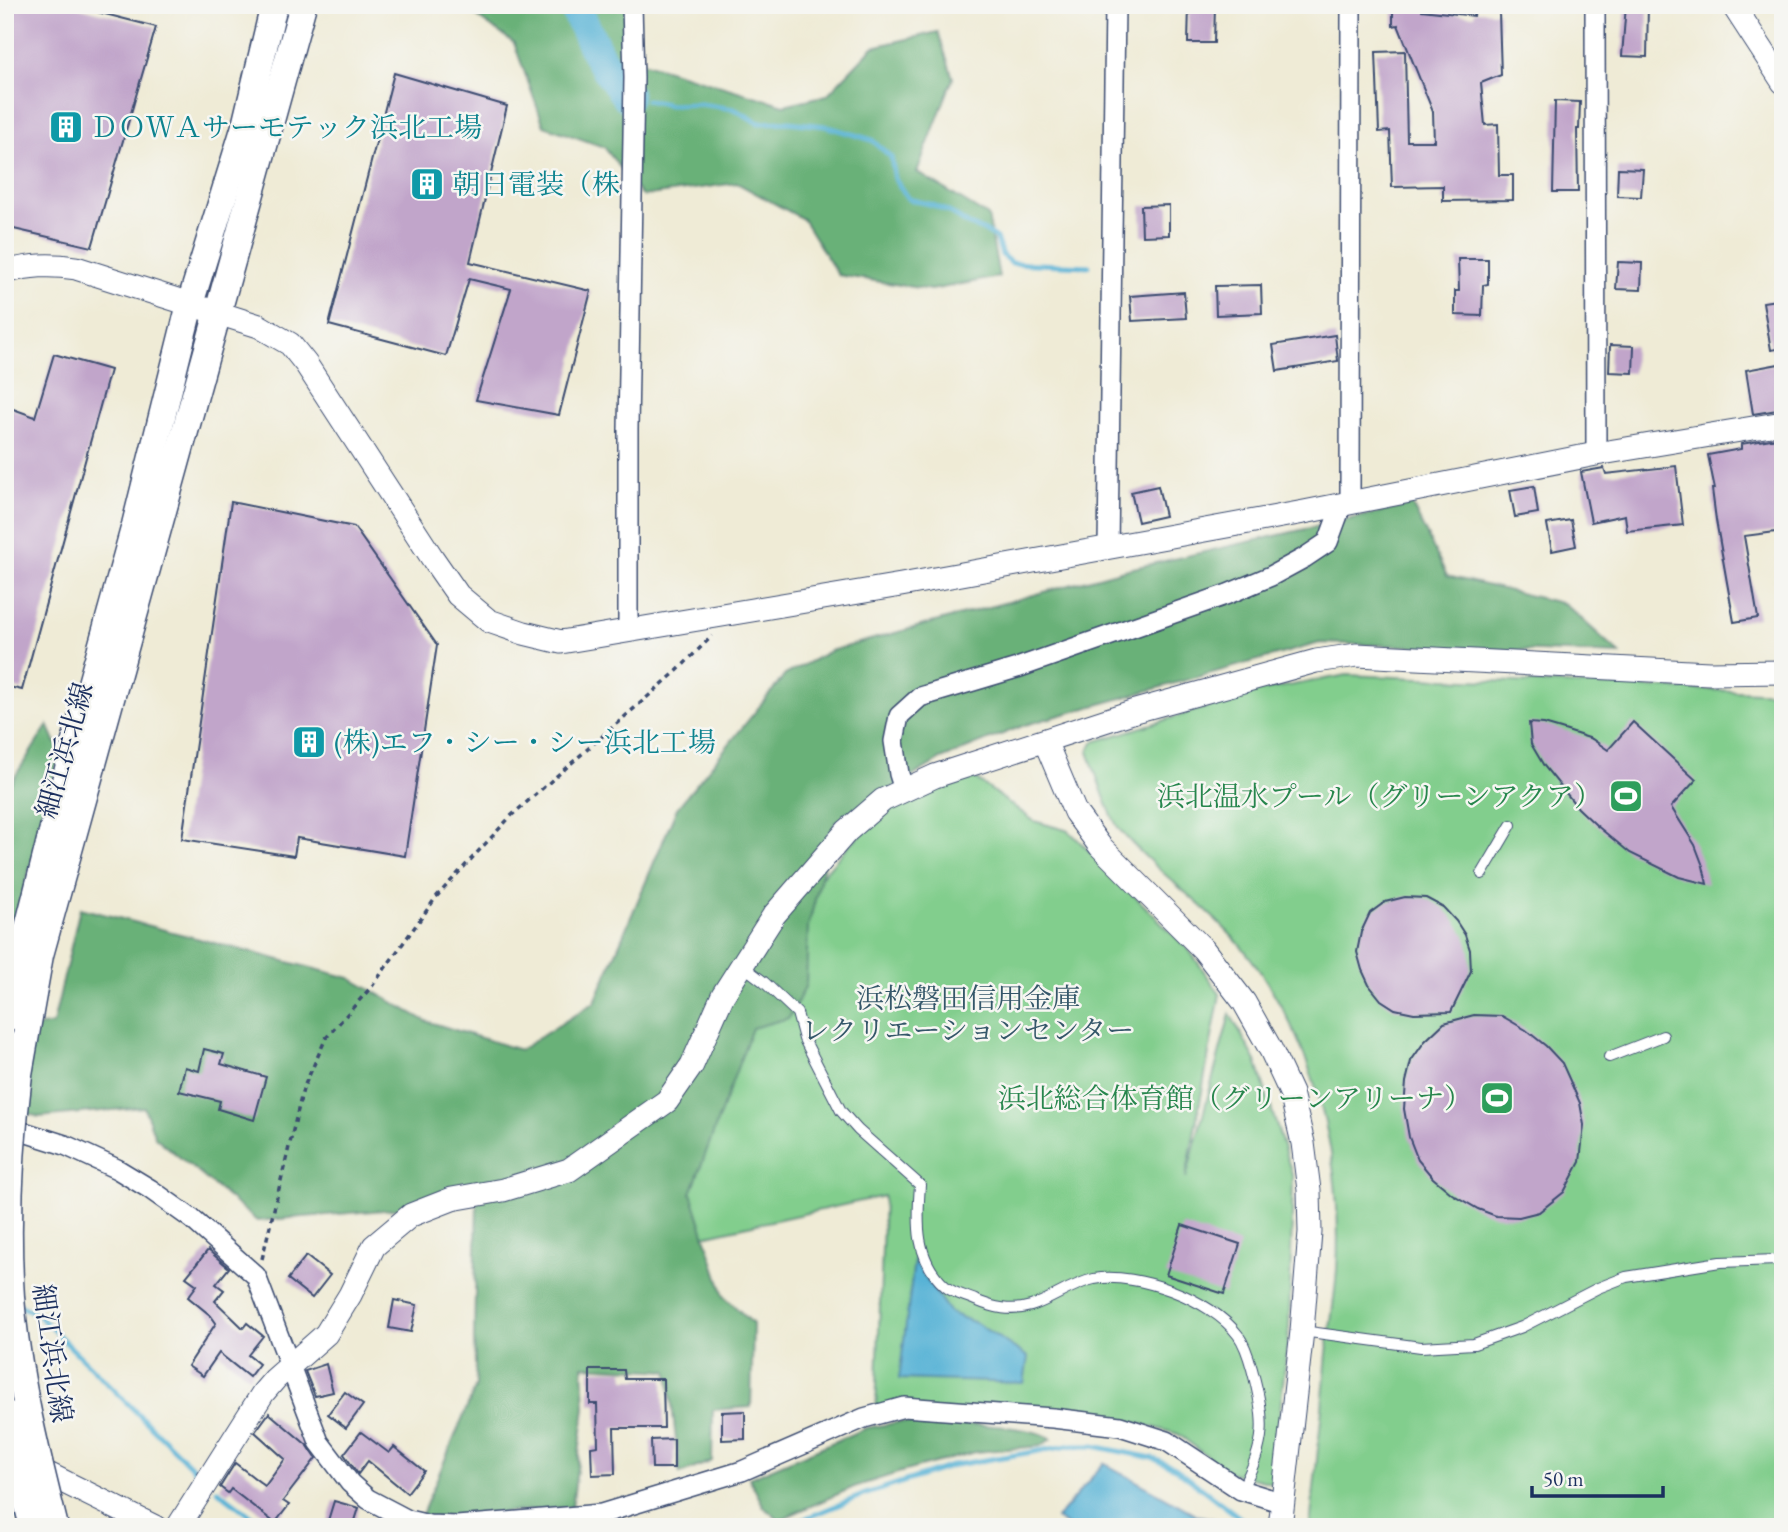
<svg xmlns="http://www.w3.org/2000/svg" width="1788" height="1532" font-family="'EB Garamond','Noto Serif JP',serif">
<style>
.green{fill:#82ce8d;stroke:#4e7e76;stroke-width:2}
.forest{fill:#69b178;stroke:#42706b;stroke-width:2}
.water{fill:#58b3d6;stroke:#3a719a;stroke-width:2}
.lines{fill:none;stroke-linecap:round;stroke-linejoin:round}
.stream{stroke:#58b3d6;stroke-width:5}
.river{stroke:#58b3d6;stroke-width:32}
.building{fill:#c1a5ca}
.service-casing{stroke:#3b4b70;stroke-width:12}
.minor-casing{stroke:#3b4b70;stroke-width:22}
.tertiary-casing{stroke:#3b4b70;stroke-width:25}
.secondary-casing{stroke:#3b4b70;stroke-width:29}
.path{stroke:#3b4b70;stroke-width:3.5;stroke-dasharray:5 5;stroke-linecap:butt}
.service{stroke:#fff;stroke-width:10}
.minor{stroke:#fff;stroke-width:19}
.tertiary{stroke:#fff;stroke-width:23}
.secondary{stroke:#fff;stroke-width:26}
.secondary-bridge-casing{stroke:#3b4b70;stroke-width:29;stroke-linecap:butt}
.secondary-bridge{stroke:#fff;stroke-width:26}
.labels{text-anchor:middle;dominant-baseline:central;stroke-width:5;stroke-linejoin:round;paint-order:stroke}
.culture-label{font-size:28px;fill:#0d838f;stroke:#f6f6f2;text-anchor:start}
.street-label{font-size:28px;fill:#1b2f5e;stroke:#f6f6f2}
.leisure-label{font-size:28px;fill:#27864d;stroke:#f6f6f2;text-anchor:end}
.park-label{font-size:28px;fill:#35576a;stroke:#f6f6f2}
</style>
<rect width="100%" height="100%" fill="#f6f6f2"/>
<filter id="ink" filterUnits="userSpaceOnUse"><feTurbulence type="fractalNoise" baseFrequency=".0143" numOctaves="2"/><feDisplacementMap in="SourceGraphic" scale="14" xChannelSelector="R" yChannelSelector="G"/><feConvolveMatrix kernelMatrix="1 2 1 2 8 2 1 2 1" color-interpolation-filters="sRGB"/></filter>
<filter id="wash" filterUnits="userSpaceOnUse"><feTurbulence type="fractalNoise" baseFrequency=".00686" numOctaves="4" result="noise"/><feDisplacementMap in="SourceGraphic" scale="28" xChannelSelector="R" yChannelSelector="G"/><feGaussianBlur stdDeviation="1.57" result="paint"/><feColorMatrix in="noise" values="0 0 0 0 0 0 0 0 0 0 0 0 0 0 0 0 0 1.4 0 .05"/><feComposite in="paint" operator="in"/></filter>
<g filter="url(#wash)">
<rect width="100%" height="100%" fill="#efebd6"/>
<g class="green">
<path d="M 1347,675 L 1783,693 L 1783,1527 L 1310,1527 C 1316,1469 1322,1411 1327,1353 C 1330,1325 1335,1297 1337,1269 C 1343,1160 1317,1049 1252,960 C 1215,910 1160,877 1120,830 C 1109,817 1095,770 1088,752 L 1093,742 L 1260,691 Z"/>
<path d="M 969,774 L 1034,821 L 1069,831 L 1189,950 L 1220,994 L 1186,1178 L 1230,1014 L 1256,1061 L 1293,1177 L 1289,1329 L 1272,1483 L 1228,1472 L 1178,1434 L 1123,1419 L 876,1410 L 884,1196 L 658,1246 L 780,924 L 848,846 L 890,809 L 931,784 Z"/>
</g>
<g class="forest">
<path d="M 461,5 L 630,5 L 635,60 L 784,105 L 827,95 L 873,47 L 938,32 L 953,78 L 917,172 L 988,216 L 999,277 L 931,290 L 838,275 L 803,219 L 737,183 L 642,196 L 604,147 L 544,126 L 514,43 Z"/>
<path d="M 1412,505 L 1447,576 L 1565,604 L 1620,654 L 1320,643 L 1025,725 L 941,759 L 835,823 L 808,927 L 806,985 L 789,1018 L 752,1028 L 691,1193 L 724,1296 L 753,1324 L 751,1407 L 713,1410 L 712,1461 L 680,1474 L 668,1371 L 583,1366 L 585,1408 L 572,1507 L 420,1519 L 476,1386 L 474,1339 L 477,1202 L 257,1221 L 155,1137 L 144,1107 L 39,1117 L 5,1107 L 5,1033 L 53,1024 L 80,908 L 350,978 L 426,1021 L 520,1050 L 595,1002 L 677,808 L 785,675 L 830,651 L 1120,571 Z"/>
<path d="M 48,725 L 60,752 L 27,880 L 5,948 L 5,792 Z"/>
<path d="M 900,1422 C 927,1423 1035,1423 1051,1439 L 1040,1446 L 976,1452 L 901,1472 L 854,1487 L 779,1520 L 764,1507 L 749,1478 L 866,1428 Z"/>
</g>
<g class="water">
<path d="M 914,1261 L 950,1313 L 976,1323 L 1028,1357 L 1024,1383 L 899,1379 Z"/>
<path d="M 1104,1463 L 1197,1515 L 1233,1524 L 1233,1527 L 1069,1527 L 1056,1519 Z"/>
</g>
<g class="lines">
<g class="stream">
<path d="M 647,100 L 670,105 L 700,104 L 734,109 L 759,123 L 788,122 L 825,126 L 872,140 L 891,157 L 895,179 L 908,199 L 933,205 L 951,213 L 969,225 L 983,230 L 996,238 L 1002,255 L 1011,263 L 1089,266"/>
<path d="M 19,1305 L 36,1313 L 197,1472"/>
<path d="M 217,1490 L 265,1527"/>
<path d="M 784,1527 L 863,1495 L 955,1465 L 1068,1446 L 1093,1446 L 1152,1458 L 1175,1468 L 1252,1527"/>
</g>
<g class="river">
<path d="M 574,5 L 600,59 L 627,96"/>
<path d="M 5,1495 L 51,1520"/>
</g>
</g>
<g id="blocks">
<g class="building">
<path d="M 5,5 L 70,5 L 156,27 L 92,247 L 5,227 Z"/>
<path d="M 1189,5 L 1215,5 L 1214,43 L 1188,43 Z"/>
<path d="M 1393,5 L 1422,5 L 1422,10 L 1474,16 L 1475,11 L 1499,12 L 1501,75 L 1481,83 L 1485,125 L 1498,124 L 1499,175 L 1513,175 L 1513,200 L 1443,201 L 1443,186 L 1392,187 L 1390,131 L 1379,132 L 1376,52 L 1405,51 L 1407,141 L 1434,141 L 1433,112 L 1398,25 L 1393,26 Z"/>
<path d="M 1626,5 L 1648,5 L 1647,57 L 1622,56 Z"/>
<path d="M 394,73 L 507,106 L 470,262 L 591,291 L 559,415 L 476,400 L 511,289 L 469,279 L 446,356 L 329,325 Z"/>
<path d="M 1555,101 L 1580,102 L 1579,129 L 1577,129 L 1578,192 L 1553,192 Z"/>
<path d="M 1618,168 L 1643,169 L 1641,197 L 1617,196 Z"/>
<path d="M 1169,205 L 1169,235 L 1142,236 L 1141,206 Z"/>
<path d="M 1458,259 L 1488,259 L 1488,284 L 1483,285 L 1482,316 L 1455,315 L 1455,291 L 1459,291 Z"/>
<path d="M 1618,262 L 1642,263 L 1641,290 L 1616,289 Z"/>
<path d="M 1261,285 L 1262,313 L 1216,315 L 1215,286 Z"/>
<path d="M 1184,292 L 1186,318 L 1132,321 L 1130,296 Z"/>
<path d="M 1783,299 L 1783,348 L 1771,350 L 1763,302 Z"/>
<path d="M 1335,335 L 1338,361 L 1277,371 L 1273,345 Z"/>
<path d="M 1610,345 L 1634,346 L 1633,373 L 1609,372 Z"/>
<path d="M 54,354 L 110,370 L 22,690 L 5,686 L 5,406 L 35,417 Z"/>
<path d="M 1779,364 L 1783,386 L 1783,409 L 1753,414 L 1746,370 Z"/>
<path d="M 1783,437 L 1783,531 L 1744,536 L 1758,618 L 1734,622 L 1716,520 L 1712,489 L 1715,489 L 1708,455 L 1741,449 L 1741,444 Z"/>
<path d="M 1676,466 L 1683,525 L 1627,531 L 1625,515 L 1591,522 L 1581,472 L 1604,468 L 1606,474 Z"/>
<path d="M 1158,486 L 1165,516 L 1138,522 L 1131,492 Z"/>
<path d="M 1534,486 L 1538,513 L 1515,517 L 1510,490 Z"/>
<path d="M 231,502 L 354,527 L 437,645 L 405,856 L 297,838 L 294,856 L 182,839 Z"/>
<path d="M 1571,520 L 1576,546 L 1552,551 L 1547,524 Z"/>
<path d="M 1633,722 L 1696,780 L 1671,807 L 1695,845 L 1703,866 L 1707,884 L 1679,877 L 1630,853 L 1596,825 L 1578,808 L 1544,766 L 1531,744 L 1529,723 L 1544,724 L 1561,729 L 1592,739 L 1608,750 Z"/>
<path d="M 1405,897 L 1426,898 L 1443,907 L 1456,921 L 1465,935 L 1470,950 L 1471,971 L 1451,1012 L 1414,1013 L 1395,1009 L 1381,1000 L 1369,985 L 1362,970 L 1357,952 L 1361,932 L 1370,913 L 1385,902 Z"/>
<path d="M 1474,1015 L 1502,1016 L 1526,1030 L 1546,1046 L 1562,1063 L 1580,1103 L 1584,1125 L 1580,1162 L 1564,1192 L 1539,1212 L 1519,1217 L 1496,1216 L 1478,1209 L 1452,1194 L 1433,1178 L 1418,1160 L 1409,1137 L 1404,1109 L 1406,1082 L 1411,1061 L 1425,1041 L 1444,1023 Z"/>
<path d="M 204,1049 L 224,1054 L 221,1064 L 266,1077 L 254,1120 L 218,1109 L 220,1101 L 179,1091 L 185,1067 L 199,1071 Z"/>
<path d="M 1182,1225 L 1240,1244 L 1224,1294 L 1166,1275 Z"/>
<path d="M 208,1250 L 229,1268 L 216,1284 L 224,1290 L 215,1301 L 243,1328 L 247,1323 L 263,1336 L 248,1355 L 259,1364 L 249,1377 L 219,1353 L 203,1376 L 188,1366 L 216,1323 L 211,1316 L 188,1297 L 197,1285 L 186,1277 Z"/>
<path d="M 306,1256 L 330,1275 L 312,1298 L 288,1279 Z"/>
<path d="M 394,1300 L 417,1305 L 411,1332 L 389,1328 Z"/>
<path d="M 326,1364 L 333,1392 L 315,1396 L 305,1371 Z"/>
<path d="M 590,1370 L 624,1370 L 625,1379 L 663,1379 L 664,1428 L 614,1428 L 615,1474 L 592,1475 L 591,1447 L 598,1446 L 597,1404 L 590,1404 Z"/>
<path d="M 345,1392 L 363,1405 L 346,1428 L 328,1414 Z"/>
<path d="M 745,1411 L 745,1439 L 722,1440 L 722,1412 Z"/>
<path d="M 269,1413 L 308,1446 L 316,1458 L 283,1501 L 289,1505 L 275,1523 L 231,1489 L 228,1493 L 220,1487 L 235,1463 L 265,1486 L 285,1459 L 255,1432 Z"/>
<path d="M 361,1432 L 389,1453 L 394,1447 L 424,1471 L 407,1493 L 368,1461 L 358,1474 L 344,1454 Z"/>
<path d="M 674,1439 L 674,1468 L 652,1468 L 651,1440 Z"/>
<path d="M 334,1501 L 359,1508 L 353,1527 L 326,1527 Z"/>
</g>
</g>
</g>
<g filter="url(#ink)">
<use href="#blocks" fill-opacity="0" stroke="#3b4b70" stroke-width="2"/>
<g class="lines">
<g class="service-casing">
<g id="service">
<path d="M 1482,874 L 1511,825"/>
<path d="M 743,966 L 764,982 L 797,1013 L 804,1039 L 841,1111 L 858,1130 L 920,1185 C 917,1222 915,1260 946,1287 C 953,1293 966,1296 975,1300 C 994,1308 1011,1312 1031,1306 C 1053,1299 1071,1284 1094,1279 C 1138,1272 1211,1299 1238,1335 C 1244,1343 1249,1358 1252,1369 C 1266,1421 1267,1443 1241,1490"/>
<path d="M 1609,1057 L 1663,1036"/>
<path d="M 1302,1331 L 1421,1347 L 1474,1344 L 1522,1327 L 1598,1288 L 1626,1277 L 1720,1262 L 1777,1260 L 1783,1262"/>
</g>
</g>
<g class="minor-casing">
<g id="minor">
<path d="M 1595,5 L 1596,454"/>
<path d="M 1350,502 L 1351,5"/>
<path d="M 1108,548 L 1115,5"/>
<path d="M 628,631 L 628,429 L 634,78 L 632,5"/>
<path d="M 904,790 L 899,774 L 894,741 L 899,716 L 920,697 L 1017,668 L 1228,594 L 1271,576 L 1304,558 L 1328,542 L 1342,504"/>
<path d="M 5,1126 L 65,1145 L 117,1169 L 150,1189 L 192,1219 L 256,1276 L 319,1442 L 350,1483 L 368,1499 L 408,1520 L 429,1525 L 457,1526 L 601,1514 L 742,1471 L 864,1418 L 904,1407 L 1053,1418 L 1120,1426 L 1167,1441 L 1241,1490 L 1283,1503"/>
</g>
</g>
<g class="tertiary-casing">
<g id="tertiary">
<path d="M 1733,5 L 1783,82"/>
<path d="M 5,272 C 30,265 50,264 76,268 L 259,326 L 290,344 L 306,364 L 433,559 L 458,595 L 489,621 L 524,633 L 561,642 L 901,585 L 1304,512 L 1596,454 L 1783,423"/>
<path d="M 1045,741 L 1075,812 L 1100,846 L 1203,949 L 1244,1002 L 1271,1050 L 1291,1093 L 1303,1143 L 1309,1190 L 1310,1232 L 1302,1331 L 1280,1527"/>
<path d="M 30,1465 L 155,1527"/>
<path d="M 178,1527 L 263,1393 L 275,1379 L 326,1334 L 350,1295 L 374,1246 L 411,1215 L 452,1199 L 503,1190 L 569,1170 L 667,1101 L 692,1065 L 723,995 L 774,915 L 847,831 L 883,800 L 935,776 L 1135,711 L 1316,661 L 1357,655 L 1709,673 L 1783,672"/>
</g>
</g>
<g class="secondary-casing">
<g id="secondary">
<path d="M 5,1019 L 74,745 L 135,525 L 190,304 L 245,126 L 274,5"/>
<path d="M 19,1074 L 40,955 L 303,5"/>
</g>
</g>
<path class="path" d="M 262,1259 L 303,1089 L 326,1038 L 373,985 L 437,896 L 512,815 L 677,671 L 712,636"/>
<use href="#service" class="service"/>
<use href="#minor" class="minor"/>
<use href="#tertiary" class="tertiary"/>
<use href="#secondary" class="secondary"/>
<g class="secondary-bridge-casing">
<g id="secondary-bridge">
<path d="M 19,1074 C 10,1148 6,1222 11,1297 C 17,1375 36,1451 55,1527"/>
<path d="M 5,1413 L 33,1527"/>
</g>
</g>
<use href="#secondary-bridge" class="secondary-bridge"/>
</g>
</g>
<defs>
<g id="building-square" transform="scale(1.75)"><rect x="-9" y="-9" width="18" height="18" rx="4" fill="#0f9aa8" stroke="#f6f6f2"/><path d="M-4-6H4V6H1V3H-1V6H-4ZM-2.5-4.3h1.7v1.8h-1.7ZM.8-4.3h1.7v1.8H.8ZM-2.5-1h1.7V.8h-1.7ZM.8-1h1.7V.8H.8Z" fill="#fff"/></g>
<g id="stadium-square" transform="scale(1.75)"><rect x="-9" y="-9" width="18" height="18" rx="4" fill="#2e9e5b" stroke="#f6f6f2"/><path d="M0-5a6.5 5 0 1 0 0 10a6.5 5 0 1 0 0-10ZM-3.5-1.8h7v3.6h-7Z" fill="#fff"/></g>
</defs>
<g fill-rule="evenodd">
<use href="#building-square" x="66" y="127"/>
<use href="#building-square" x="427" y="184"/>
<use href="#building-square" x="309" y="742"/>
<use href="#stadium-square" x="1626" y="796"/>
<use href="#stadium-square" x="1497" y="1098"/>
</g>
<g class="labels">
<g class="culture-label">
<text x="90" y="127">ＤＯＷＡサーモテック浜北工場</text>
<text x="452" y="184">朝日電装（株</text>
<text x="334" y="742">(株)エフ・シー・シー浜北工場</text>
</g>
<g class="street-label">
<text transform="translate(64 750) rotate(-74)">細江浜北線</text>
<text transform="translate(53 1353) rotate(82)">細江浜北線</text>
</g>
<g class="leisure-label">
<text x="1602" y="796">浜北温水プール（グリーンアクア）</text>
<text x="1472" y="1098">浜北総合体育館（グリーンアリーナ）</text>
</g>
<g class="park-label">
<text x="968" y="998">浜松磐田信用金庫<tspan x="968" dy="32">レクリエーションセンター</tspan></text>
</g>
</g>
<rect width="1788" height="1532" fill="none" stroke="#f6f6f2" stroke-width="28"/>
<path d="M1532 1486v10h131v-10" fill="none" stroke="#1b2f5e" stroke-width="3.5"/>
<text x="1543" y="1486" font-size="21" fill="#1b2f5e" stroke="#f6f6f2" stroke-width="5" paint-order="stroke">50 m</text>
</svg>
